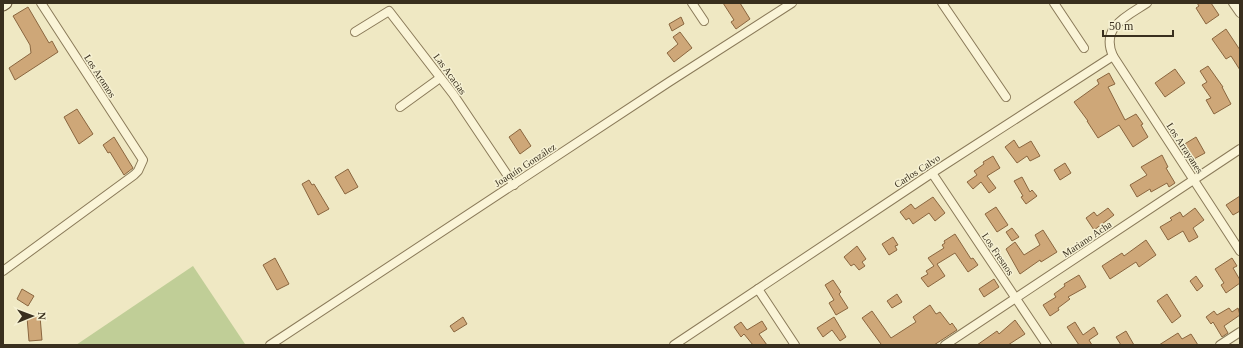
<svg xmlns="http://www.w3.org/2000/svg" width="1243" height="348" font-family="Georgia,serif">
<style>
.green{fill:#c0ce97}
.building{fill:#cea778;stroke:#8a663f}
.lines{fill:none;stroke-linecap:round;stroke-linejoin:round}
.street-casing{stroke:#8a7a59;stroke-width:10}
.secondary-casing{stroke:#6c5a3c;stroke-width:13}
.street{stroke:#faf4d7;stroke-width:8}
.secondary{stroke:#faf4d7;stroke-width:11}
.labels{text-anchor:middle;dominant-baseline:central;stroke-width:3;stroke-linejoin:round;paint-order:stroke}
.street-label{font-size:10px;fill:#392f1e;stroke:#f6f1d3}
</style>
<rect width="100%" height="100%" fill="#efe8c3"/>
<path class="green" d="M 193,266 L 245,344 L 76,345 Z"/>
<g class="building">
<path d="M 723,3 L 740,3 L 750,19 L 736,29 L 731,22 L 734,20 Z"/>
<path d="M 1197,3 L 1211,3 L 1219,15 L 1206,24 L 1196,8 L 1199,6 Z"/>
<path d="M 28,7 L 49,43 L 52,41 L 58,52 L 15,80 L 9,68 L 31,53 L 30,45 L 13,16 Z"/>
<path d="M 681,17 L 684,24 L 672,31 L 669,24 Z"/>
<path d="M 1226,29 L 1240,50 L 1240,70 L 1231,56 L 1226,59 L 1212,39 Z"/>
<path d="M 680,32 L 692,48 L 674,62 L 667,53 L 678,44 L 673,37 Z"/>
<path d="M 1208,66 L 1223,87 L 1222,87 L 1231,104 L 1214,114 L 1206,100 L 1211,98 L 1202,85 L 1207,82 L 1200,71 Z"/>
<path d="M 1175,69 L 1185,83 L 1165,97 L 1155,83 Z"/>
<path d="M 1109,73 L 1115,84 L 1108,87 L 1125,120 L 1136,114 L 1143,124 L 1141,125 L 1148,137 L 1133,147 L 1119,125 L 1098,138 L 1087,121 L 1088,121 L 1074,102 L 1099,84 L 1097,80 Z"/>
<path d="M 77,109 L 93,134 L 79,144 L 64,117 Z"/>
<path d="M 520,129 L 531,146 L 520,154 L 509,137 Z"/>
<path d="M 114,137 L 133,168 L 124,175 L 110,152 L 108,153 L 103,145 Z"/>
<path d="M 1196,137 L 1205,153 L 1192,160 L 1183,145 Z"/>
<path d="M 1014,140 L 1019,148 L 1031,141 L 1040,156 L 1030,161 L 1027,156 L 1017,163 L 1005,147 Z"/>
<path d="M 1162,155 L 1168,167 L 1166,168 L 1175,183 L 1169,187 L 1167,183 L 1151,192 L 1150,189 L 1137,197 L 1130,185 L 1147,175 L 1141,167 Z"/>
<path d="M 993,156 L 1000,168 L 987,176 L 996,188 L 989,193 L 981,182 L 973,189 L 967,182 L 977,175 L 974,171 L 984,164 L 983,162 Z"/>
<path d="M 1065,163 L 1071,173 L 1060,180 L 1054,170 Z"/>
<path d="M 348,169 L 358,187 L 345,194 L 335,177 Z"/>
<path d="M 1022,177 L 1030,192 L 1032,190 L 1037,196 L 1026,204 L 1021,197 L 1023,196 L 1014,181 Z"/>
<path d="M 309,180 L 312,185 L 314,184 L 329,209 L 318,215 L 302,184 Z"/>
<path d="M 1240,196 L 1240,211 L 1233,215 L 1226,205 Z"/>
<path d="M 933,197 L 945,213 L 935,221 L 929,213 L 913,224 L 909,218 L 906,220 L 900,212 L 911,204 L 915,209 Z"/>
<path d="M 996,207 L 1008,225 L 997,232 L 985,214 Z"/>
<path d="M 1108,208 L 1114,215 L 1094,230 L 1086,218 L 1094,212 L 1097,216 Z"/>
<path d="M 1195,208 L 1204,220 L 1193,228 L 1198,237 L 1189,242 L 1183,231 L 1168,240 L 1160,227 L 1172,220 L 1170,218 L 1180,212 L 1183,217 Z"/>
<path d="M 1012,228 L 1019,237 L 1012,241 L 1006,232 Z"/>
<path d="M 1043,230 L 1057,252 L 1041,262 L 1040,260 L 1020,274 L 1006,249 L 1015,242 L 1024,255 L 1040,245 L 1035,235 Z"/>
<path d="M 955,234 L 971,259 L 973,258 L 978,265 L 968,272 L 955,253 L 937,264 L 945,276 L 928,287 L 921,278 L 928,274 L 926,271 L 934,266 L 928,258 L 944,248 L 942,245 L 945,243 L 944,241 Z"/>
<path d="M 893,237 L 898,245 L 895,246 L 897,250 L 889,255 L 882,244 Z"/>
<path d="M 1146,240 L 1156,255 L 1139,267 L 1136,262 L 1110,279 L 1102,266 L 1122,253 L 1124,256 Z"/>
<path d="M 857,246 L 866,259 L 862,262 L 865,266 L 859,270 L 854,264 L 851,266 L 844,257 Z"/>
<path d="M 275,258 L 289,284 L 277,290 L 263,265 Z"/>
<path d="M 1232,258 L 1237,266 L 1233,268 L 1240,280 L 1240,283 L 1226,293 L 1221,285 L 1224,283 L 1215,269 Z"/>
<path d="M 1079,275 L 1086,287 L 1068,297 L 1070,299 L 1058,308 L 1059,310 L 1050,316 L 1043,305 L 1056,297 L 1054,294 L 1065,286 L 1064,284 Z"/>
<path d="M 1196,276 L 1203,286 L 1197,291 L 1190,281 Z"/>
<path d="M 994,279 L 999,287 L 984,297 L 979,289 Z"/>
<path d="M 833,280 L 841,292 L 839,294 L 848,308 L 836,315 L 829,303 L 834,300 L 825,285 Z"/>
<path d="M 22,289 L 34,296 L 28,306 L 17,299 Z"/>
<path d="M 897,294 L 902,302 L 892,308 L 887,301 Z"/>
<path d="M 1167,294 L 1181,316 L 1172,323 L 1157,301 Z"/>
<path d="M 930,305 L 936,314 L 940,312 L 950,325 L 952,323 L 957,330 L 934,345 L 880,345 L 881,344 L 862,318 L 872,311 L 891,338 L 916,322 L 913,317 Z"/>
<path d="M 1229,308 L 1232,312 L 1238,308 L 1240,315 L 1224,326 L 1228,333 L 1222,337 L 1213,322 L 1211,324 L 1206,317 L 1214,311 L 1217,315 Z"/>
<path d="M 40,316 L 42,340 L 29,341 L 27,317 Z"/>
<path d="M 463,317 L 467,324 L 454,332 L 450,326 Z"/>
<path d="M 834,317 L 846,337 L 840,341 L 832,330 L 823,337 L 817,328 Z"/>
<path d="M 1015,320 L 1025,334 L 1008,345 L 977,345 L 997,331 L 999,334 Z"/>
<path d="M 762,321 L 767,329 L 759,334 L 767,345 L 753,345 L 744,334 L 741,337 L 734,327 L 741,322 L 747,330 Z"/>
<path d="M 1075,322 L 1083,335 L 1094,327 L 1098,334 L 1089,340 L 1092,345 L 1079,345 L 1067,327 Z"/>
<path d="M 1126,331 L 1134,345 L 1121,345 L 1116,337 Z"/>
<path d="M 1178,333 L 1182,339 L 1191,334 L 1198,345 L 1159,345 Z"/>
</g>
<g class="lines">
<g class="street-casing">
<g id="street">
<path d="M 692,3 L 704,21"/>
<path d="M 942,3 L 1006,97"/>
<path d="M 1054,3 L 1084,48"/>
<path d="M 1147,3 C 1127,16 1100,27 1113,56 L 1240,251"/>
<path d="M 1233,3 L 1240,13"/>
<path d="M 355,32 L 389,11 L 453,94 L 514,185"/>
<path d="M 400,107 L 440,78"/>
<path d="M 932,173 L 1047,345"/>
<path d="M 3,271 L 134,175 L 138,171 L 143,160 L 41,3"/>
<path d="M 758,289 L 795,345"/>
<path d="M 270,345 L 669,82 L 792,3"/>
<path d="M 674,345 L 932,173 L 1113,56"/>
<path d="M 945,345 L 1240,149"/>
<path d="M 1220,345 L 1240,332"/>
</g>
</g>
<g class="secondary-casing">
<path id="secondary" d="M 3,5 L 6,3"/>
</g>
<use href="#street" class="street"/>
<use href="#secondary" class="secondary"/>
</g>
<g class="labels">
<g class="street-label">
<text transform="translate(450 74) rotate(54)">Las Acacias</text>
<text transform="translate(100 76) rotate(57)">Los Aromos</text>
<text transform="translate(1185 148) rotate(57)">Los Arrayanes</text>
<text transform="translate(525 165) rotate(-33)">Joaquín González</text>
<text transform="translate(917 171) rotate(-33)">Carlos Calvo</text>
<text transform="translate(1087 239) rotate(-34)">Mariano Acha</text>
<text transform="translate(998 254) rotate(56)">Los Fresnos</text>
</g>
</g>
<rect width="1243" height="348" fill="none" stroke="#392f1e" stroke-width="8"/>
<g transform="translate(32 316) rotate(89)" stroke="#f6f1d3" stroke-width="3" paint-order="stroke">
<path d="M0-3L7 15L0 10L-7 15Z" fill="#392f1e"/>
<text y="-6" font-size="11" font-weight="bold" text-anchor="middle" fill="#392f1e">N</text>
</g>
<path d="M1103 30v6h70v-6" fill="none" stroke="#392f1e" stroke-width="2"/>
<text x="1109" y="30" font-size="12" fill="#392f1e" stroke="#f6f1d3" stroke-width="3" paint-order="stroke">50 m</text>
</svg>
